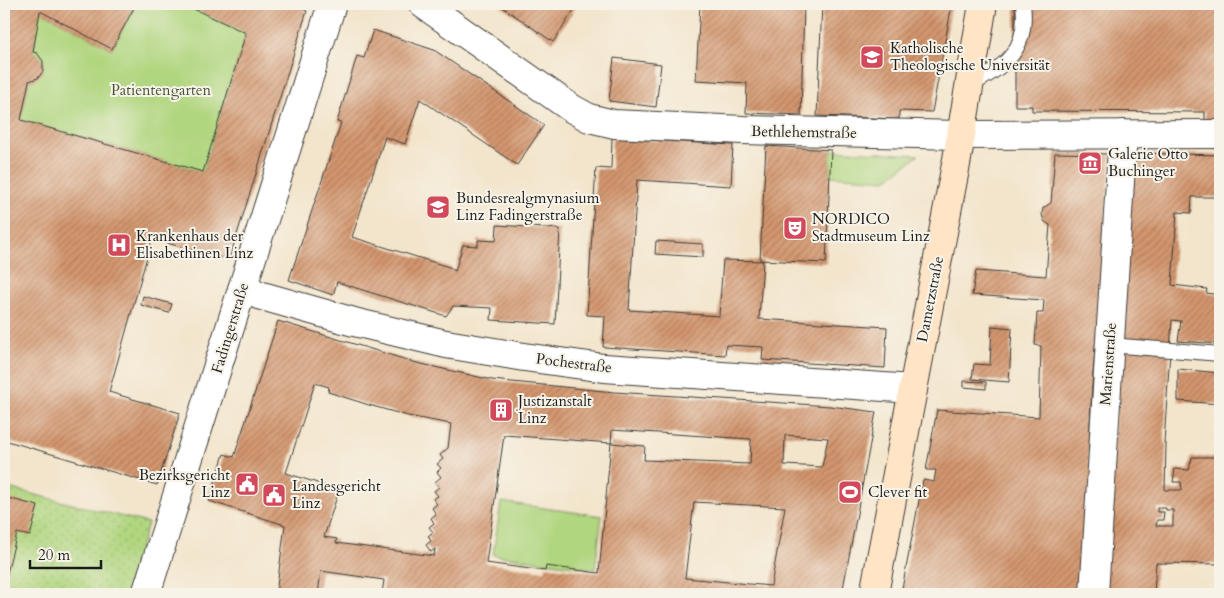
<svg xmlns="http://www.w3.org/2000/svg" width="1224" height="598" font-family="Cardo,serif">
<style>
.green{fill:#b0d67f;stroke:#66794e}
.park{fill:url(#park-dots);stroke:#66794e}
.building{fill:url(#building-hatch);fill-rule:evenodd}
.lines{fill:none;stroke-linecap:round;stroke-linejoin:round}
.lane-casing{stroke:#3c3a36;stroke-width:16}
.street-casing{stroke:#3c3a36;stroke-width:30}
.secondary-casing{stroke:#3c3a36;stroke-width:30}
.lane{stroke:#fff;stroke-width:14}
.street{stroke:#fff;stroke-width:28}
.secondary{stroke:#ffe4c6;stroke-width:28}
.labels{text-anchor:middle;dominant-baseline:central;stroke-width:4;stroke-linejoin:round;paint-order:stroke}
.poi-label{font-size:15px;fill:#1c1c1c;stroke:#f7f3e8;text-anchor:start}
.park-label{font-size:15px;fill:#48543a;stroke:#f7f3e8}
.street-label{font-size:15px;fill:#1c1c1c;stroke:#f7f3e8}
</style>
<defs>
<pattern id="park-dots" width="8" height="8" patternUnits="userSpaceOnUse" patternTransform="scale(1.25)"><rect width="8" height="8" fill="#b0d67f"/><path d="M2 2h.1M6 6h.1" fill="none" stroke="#97b76d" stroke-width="1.8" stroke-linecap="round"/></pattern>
<pattern id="building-hatch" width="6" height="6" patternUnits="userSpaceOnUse" patternTransform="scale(1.25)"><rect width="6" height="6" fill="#d4976f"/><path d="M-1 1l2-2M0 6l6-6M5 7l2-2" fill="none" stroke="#ab7a5a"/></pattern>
</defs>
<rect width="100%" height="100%" fill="#f7f3e8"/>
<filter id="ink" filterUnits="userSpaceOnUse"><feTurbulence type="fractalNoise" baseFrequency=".02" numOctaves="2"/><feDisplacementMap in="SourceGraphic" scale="10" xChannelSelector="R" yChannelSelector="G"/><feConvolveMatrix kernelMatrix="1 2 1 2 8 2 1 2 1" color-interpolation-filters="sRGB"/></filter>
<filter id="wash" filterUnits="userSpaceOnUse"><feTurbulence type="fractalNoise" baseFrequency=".0096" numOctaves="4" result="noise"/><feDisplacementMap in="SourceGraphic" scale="20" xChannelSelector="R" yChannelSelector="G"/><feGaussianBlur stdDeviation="1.12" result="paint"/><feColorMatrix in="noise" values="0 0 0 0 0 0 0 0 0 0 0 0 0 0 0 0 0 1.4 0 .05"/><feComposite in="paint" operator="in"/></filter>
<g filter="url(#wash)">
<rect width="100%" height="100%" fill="#f3e5cc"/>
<g class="green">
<path d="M 136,4 L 169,4 L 179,9 L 183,4 L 246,33 L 203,172 L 21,120 L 29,81 C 46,78 49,58 33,52 L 40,11 L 112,49 Z"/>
<path d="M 831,150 L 919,155 L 886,180 L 830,176 Z"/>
<path d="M 501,502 L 602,516 L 595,569 L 493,555 Z"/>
</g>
<path class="park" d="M 4,487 L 148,523 L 126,594 L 4,594 Z"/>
<g id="blocks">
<g class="building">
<path d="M 4,4 L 136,4 L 112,49 L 40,11 L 33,52 L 37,53 L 43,61 L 43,71 L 38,78 L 29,81 L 21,120 L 203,172 L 246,33 L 183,4 L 292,4 L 307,11 L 229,260 L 152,239 L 109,392 L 180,413 L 157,485 L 4,440 Z"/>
<path d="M 169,4 L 182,4 L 179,9 Z"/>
<path d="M 498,4 L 578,4 L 553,42 Z"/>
<path d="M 700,4 L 804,4 L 801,115 L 746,113 L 747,83 L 696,80 Z"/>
<path d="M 822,4 L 952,4 L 932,112 L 899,111 L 899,119 L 817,116 Z"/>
<path d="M 1015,4 L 1220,4 L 1220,125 L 1205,126 L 1205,112 L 1032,111 L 1032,106 L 1015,106 Z"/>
<path d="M 373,30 L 434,50 L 544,125 L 517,165 L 420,99 L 405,144 L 385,137 L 352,237 L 449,267 L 455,271 L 463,245 L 478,246 L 478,240 L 496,241 L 497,225 L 560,229 L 555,324 L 491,320 L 492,308 L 453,306 L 446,316 L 337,282 L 333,295 L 289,280 L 341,123 L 337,122 L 357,56 L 364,58 Z"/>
<path d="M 614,58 L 661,64 L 656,107 L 609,101 Z"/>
<path d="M 612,138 L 733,145 L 731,186 L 637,180 L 629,310 L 719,316 L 723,260 L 763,261 L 759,319 L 887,327 L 885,368 L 762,360 L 763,347 L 726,345 L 725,355 L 603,347 L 605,316 L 587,315 L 596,168 L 611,169 Z"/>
<path d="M 766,146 L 831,150 L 826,263 L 760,260 Z"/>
<path d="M 1055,153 L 1111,154 L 1092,386 L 1088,465 L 1095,465 L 1086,594 L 901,594 L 923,480 L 934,482 L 936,470 L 926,470 L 937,410 L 1039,417 L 1041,346 L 1035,345 L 1037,313 L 1043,313 L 1044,300 L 972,295 L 976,271 L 1046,276 L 1050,225 L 1044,221 L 1042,214 L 1043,208 L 1051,203 Z"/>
<path d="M 1133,153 L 1220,155 L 1220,197 L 1192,197 L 1191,213 L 1177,212 L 1172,285 L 1207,289 L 1206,293 L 1220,295 L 1220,344 L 1178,341 L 1181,321 L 1172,320 L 1164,443 L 1166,443 L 1165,490 L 1182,490 L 1181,482 L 1173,482 L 1175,469 L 1189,470 L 1192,457 L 1220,457 L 1220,564 L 1156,563 L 1154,594 L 1104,594 ZM 1157,508 L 1166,508 L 1166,510 L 1173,510 L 1173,526 L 1156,526 L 1157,520 L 1163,520 L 1164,512 L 1157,512 Z"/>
<path d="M 656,241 L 703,244 L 703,257 L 655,254 Z"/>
<path d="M 143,296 L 172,304 L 169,313 L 141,305 Z"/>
<path d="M 278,321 L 417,363 L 492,380 L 614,392 L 830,406 L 876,412 L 842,594 L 382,594 L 384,580 L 321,571 L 318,594 L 276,594 L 285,525 L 209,501 L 224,454 L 234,457 ZM 315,383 L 329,387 L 328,392 L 369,405 L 408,416 L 451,424 L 448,448 L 440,455 L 443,459 L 437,464 L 441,468 L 437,472 L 441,477 L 435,482 L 439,487 L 434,491 L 438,496 L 433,499 L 437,504 L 432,508 L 436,514 L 431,518 L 434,523 L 429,527 L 433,532 L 428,536 L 431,541 L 426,545 L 431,552 L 435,549 L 434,556 L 336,543 L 337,539 L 324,537 L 339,490 L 286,473 ZM 612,430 L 751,439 L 750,464 L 644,460 L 645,446 L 611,443 ZM 504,435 L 611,443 L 599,573 L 546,566 L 545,571 L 486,563 ZM 785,435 L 828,438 L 822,467 L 784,465 ZM 694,502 L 785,507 L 771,586 L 685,578 Z"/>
<path d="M 992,326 L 1012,328 L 1009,382 L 972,379 L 974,364 L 990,365 Z"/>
<path d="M 1178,369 L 1220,373 L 1220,404 L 1178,401 Z"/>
<path d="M 964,381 L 986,382 L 986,389 L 964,387 Z"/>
<path d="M 4,497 L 38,506 L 30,536 L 17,533 L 4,585 Z"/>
<path d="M 330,591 L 348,593 L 347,594 L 330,594 Z"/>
</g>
</g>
</g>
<g filter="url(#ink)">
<use href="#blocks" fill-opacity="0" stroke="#3c3a36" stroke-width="1"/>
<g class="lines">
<g class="lane-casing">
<g id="lane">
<path d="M 968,87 C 1005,66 1029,51 1023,4"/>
<path d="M 1110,345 L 1220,354"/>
</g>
</g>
<g class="street-casing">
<g id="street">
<path d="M 423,4 L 571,108 L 589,118 L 614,124 L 743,130 L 960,135 L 1220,134"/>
<path d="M 242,289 L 262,296 L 354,322 L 446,344 L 524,357 L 604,368 L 913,389"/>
<path d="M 146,594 L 332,4"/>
<path d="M 1094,594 L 1123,134"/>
</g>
</g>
<g class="secondary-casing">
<path id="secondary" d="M 874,594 L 957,159 L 983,4"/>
</g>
<use href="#lane" class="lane"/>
<use href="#street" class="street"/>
<use href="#secondary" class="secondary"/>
</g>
</g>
<defs>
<g id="university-square" transform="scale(1.25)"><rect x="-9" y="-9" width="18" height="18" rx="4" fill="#d1495b" stroke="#f7f3e8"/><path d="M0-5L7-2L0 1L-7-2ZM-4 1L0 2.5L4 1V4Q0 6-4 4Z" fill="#fff"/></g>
<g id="museum-square" transform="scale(1.25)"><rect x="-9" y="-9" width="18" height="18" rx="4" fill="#d1495b" stroke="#f7f3e8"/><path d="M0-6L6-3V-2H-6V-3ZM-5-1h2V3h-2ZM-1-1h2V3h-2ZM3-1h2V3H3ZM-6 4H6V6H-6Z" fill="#fff"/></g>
<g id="school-square" transform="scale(1.25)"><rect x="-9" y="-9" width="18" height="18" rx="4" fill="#d1495b" stroke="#f7f3e8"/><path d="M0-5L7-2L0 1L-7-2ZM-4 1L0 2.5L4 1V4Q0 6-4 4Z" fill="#fff"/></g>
<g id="theatre-square" transform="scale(1.25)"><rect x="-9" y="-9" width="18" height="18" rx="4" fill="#d1495b" stroke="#f7f3e8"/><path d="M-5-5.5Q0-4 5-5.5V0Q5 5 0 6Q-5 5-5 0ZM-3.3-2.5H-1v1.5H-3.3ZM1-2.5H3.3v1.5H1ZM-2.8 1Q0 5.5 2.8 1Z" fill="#fff"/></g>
<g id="hospital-square" transform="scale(1.25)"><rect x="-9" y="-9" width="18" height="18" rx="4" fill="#d1495b" stroke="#f7f3e8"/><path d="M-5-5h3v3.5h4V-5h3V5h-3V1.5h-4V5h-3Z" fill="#fff"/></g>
<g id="building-square" transform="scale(1.25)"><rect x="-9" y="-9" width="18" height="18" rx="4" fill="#d1495b" stroke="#f7f3e8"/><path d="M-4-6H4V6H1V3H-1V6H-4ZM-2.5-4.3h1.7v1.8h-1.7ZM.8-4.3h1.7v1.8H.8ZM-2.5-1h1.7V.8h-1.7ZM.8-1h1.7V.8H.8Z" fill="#fff"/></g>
<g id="civic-square" transform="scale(1.25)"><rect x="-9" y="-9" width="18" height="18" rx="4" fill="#d1495b" stroke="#f7f3e8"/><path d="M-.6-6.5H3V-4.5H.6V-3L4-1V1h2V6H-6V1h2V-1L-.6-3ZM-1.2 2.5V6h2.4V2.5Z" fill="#fff"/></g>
<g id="stadium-square" transform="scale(1.25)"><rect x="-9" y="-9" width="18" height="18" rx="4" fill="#d1495b" stroke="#f7f3e8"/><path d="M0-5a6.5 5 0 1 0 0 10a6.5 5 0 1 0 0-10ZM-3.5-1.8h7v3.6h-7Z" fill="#fff"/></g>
</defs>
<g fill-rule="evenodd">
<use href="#university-square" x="872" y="57"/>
<use href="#museum-square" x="1090" y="163"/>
<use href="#school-square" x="438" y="207"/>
<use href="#theatre-square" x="795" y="228"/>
<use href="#hospital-square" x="119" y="245"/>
<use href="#building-square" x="501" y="410"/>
<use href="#civic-square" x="247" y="484"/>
<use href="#stadium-square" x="850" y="492"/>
<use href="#civic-square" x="274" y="495"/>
</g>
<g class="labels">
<g class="poi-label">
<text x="890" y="48">Katholische<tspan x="890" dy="17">Theologische Universität</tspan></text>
<text x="1108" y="154">Galerie Otto<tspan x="1108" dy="17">Buchinger</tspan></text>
<text x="456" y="198">Bundesrealgmynasium<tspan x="456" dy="17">Linz Fadingerstraße</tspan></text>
<text x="812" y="219">NORDICO<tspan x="812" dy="17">Stadtmuseum Linz</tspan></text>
<text x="136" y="236">Krankenhaus der<tspan x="136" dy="17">Elisabethinen Linz</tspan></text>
<text x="518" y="401">Justizanstalt<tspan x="518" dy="17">Linz</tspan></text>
<text x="230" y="475" text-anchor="end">Bezirksgericht<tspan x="230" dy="17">Linz</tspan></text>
<text x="292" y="486">Landesgericht<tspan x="292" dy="17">Linz</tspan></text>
<text x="868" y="492">Clever fit</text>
</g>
<g class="park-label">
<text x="161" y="90">Patientengarten</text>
</g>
<g class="street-label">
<text transform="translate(804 132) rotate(1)">Bethlehemstraße</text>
<text transform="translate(930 299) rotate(-79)">Dametzstraße</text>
<text transform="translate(230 328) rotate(-73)">Fadingerstraße</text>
<text transform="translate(574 363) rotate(7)">Pochestraße</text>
<text transform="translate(1108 364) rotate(-86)">Marienstraße</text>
</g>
</g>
<rect width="1224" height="598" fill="none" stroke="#f7f3e8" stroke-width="20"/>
<path d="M30 560v8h71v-8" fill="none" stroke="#1c1c1c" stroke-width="2.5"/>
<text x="38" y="560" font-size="15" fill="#1c1c1c" stroke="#f7f3e8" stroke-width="4" paint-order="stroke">20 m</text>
</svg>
